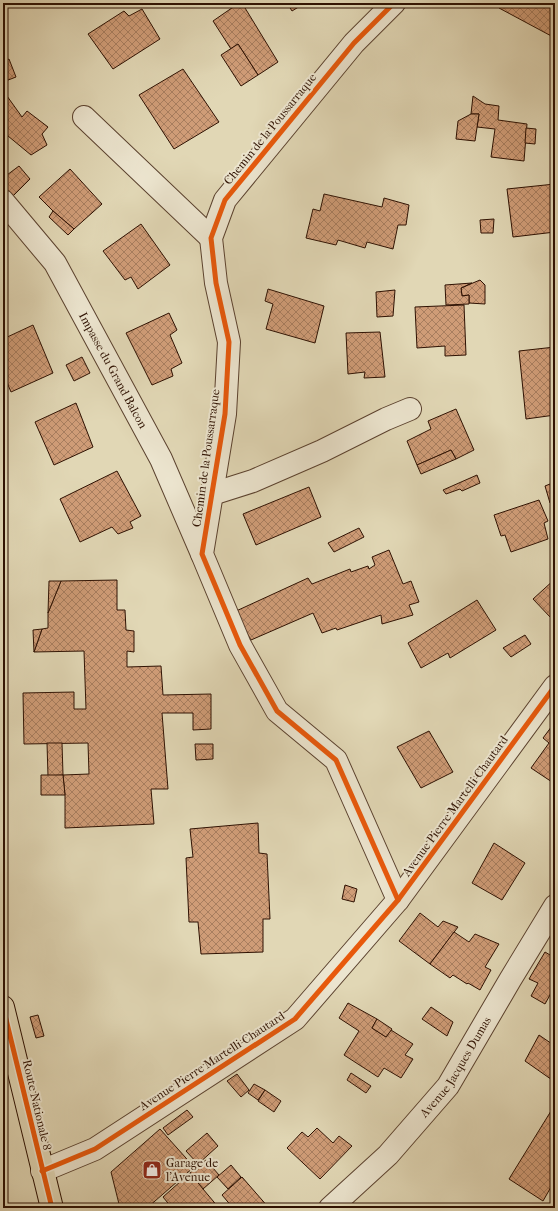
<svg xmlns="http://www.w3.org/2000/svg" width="558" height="1211" font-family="'IM FELL French Canon',serif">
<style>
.building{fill:url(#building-cross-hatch);stroke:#2e1102}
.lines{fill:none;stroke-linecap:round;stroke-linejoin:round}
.minor-casing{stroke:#5b422f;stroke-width:24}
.major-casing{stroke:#2e1102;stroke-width:24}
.minor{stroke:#ece5cf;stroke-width:22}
.major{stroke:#e1d7b5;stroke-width:22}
.cycleway-casing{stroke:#ece5cf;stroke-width:8}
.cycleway{stroke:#e8590c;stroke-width:5}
.labels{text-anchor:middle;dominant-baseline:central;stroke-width:4;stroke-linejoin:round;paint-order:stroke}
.street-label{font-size:12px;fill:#2e1102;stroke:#ece5cf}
.poi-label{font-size:12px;fill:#2e1102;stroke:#ece5cf;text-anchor:start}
</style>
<defs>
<pattern id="building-cross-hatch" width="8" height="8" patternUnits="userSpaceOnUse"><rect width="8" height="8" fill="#cf9c77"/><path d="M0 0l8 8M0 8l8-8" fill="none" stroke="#a87e5f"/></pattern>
</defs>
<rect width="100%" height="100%" fill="#e1d7b5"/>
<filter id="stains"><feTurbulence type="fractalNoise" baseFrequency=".005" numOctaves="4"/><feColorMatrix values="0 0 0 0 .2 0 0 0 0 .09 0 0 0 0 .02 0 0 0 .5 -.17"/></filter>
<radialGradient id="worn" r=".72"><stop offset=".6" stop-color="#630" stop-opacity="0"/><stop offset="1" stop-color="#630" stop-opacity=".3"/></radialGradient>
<g class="building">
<path d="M 239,3 L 242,3 L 278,62 L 258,75 L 238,44 L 231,49 L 213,21 Z"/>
<path d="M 287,3 L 305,3 L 292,11 Z"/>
<path d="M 498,3 L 555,3 L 555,38 L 499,8 Z"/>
<path d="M 142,9 L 160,39 L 113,69 L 88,34 L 124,11 L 129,16 Z"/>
<path d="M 238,44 L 258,75 L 241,86 L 221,55 Z"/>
<path d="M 9,59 L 16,77 L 3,82 L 3,62 Z"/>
<path d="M 183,69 L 219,122 L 174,149 L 139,95 Z"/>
<path d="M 7,96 L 22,117 L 27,111 L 48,127 L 42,134 L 47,145 L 31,155 L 8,136 L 3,140 L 3,99 Z"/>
<path d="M 473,96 L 485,104 L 499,106 L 498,120 L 527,124 L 524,161 L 491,157 L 495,129 L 477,127 L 479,114 L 471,114 Z"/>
<path d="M 471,114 L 479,114 L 475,141 L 456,139 L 458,121 Z"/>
<path d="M 526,128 L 536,129 L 535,144 L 525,143 Z"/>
<path d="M 19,166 L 30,179 L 12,197 L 3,186 L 3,178 Z"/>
<path d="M 70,169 L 102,204 L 74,229 L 53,211 L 39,197 Z"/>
<path d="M 555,184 L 555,232 L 513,237 L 507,189 Z"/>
<path d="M 324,194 L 382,207 L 384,198 L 409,205 L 406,225 L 398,225 L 393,249 L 367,242 L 365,248 L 338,240 L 336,245 L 306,238 L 313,209 L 320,211 Z"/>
<path d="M 53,211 L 74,229 L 68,235 L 49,217 Z"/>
<path d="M 494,219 L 493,233 L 481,233 L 480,220 Z"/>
<path d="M 141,224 L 170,265 L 138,289 L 131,277 L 125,280 L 103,251 Z"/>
<path d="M 480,280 L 485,285 L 485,304 L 469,303 L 469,295 L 462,296 L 461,288 Z"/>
<path d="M 472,283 L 461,288 L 462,296 L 469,295 L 469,304 L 446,305 L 445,285 Z"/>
<path d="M 268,289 L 324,306 L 315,343 L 266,329 L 273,304 L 265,301 Z"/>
<path d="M 395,290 L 393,316 L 377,317 L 376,292 Z"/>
<path d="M 464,305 L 466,355 L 445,356 L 445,346 L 417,348 L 415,307 Z"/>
<path d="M 169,313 L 177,330 L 170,335 L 182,363 L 171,369 L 173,376 L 152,385 L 126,333 Z"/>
<path d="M 33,325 L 53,373 L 11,392 L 3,373 L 3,339 Z"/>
<path d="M 380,332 L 385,377 L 364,378 L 365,372 L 348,374 L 346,333 Z"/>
<path d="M 555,347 L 555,415 L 526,419 L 519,351 Z"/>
<path d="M 82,357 L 90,373 L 74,381 L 66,365 Z"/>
<path d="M 76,403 L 93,447 L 54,465 L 35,422 Z"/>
<path d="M 456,409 L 474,450 L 456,459 L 451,450 L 417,465 L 407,441 L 431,429 L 428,421 Z"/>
<path d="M 451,450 L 456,459 L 421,474 L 417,465 Z"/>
<path d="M 117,471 L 141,516 L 130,522 L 133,528 L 118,534 L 112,527 L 80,542 L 60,499 Z"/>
<path d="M 477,475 L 480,483 L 462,491 L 460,489 L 446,494 L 443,490 Z"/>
<path d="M 555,482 L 555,501 L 550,503 L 545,486 Z"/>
<path d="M 309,487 L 321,517 L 256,545 L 243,514 Z"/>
<path d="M 539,500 L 548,521 L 544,523 L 548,539 L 511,552 L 505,535 L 501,536 L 494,515 Z"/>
<path d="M 359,528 L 364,537 L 334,552 L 328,543 Z"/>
<path d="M 389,550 L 403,584 L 411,581 L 419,602 L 409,605 L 413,615 L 382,624 L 381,615 L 337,630 L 336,628 L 322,633 L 313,613 L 251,640 L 234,612 L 308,578 L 312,584 L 350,569 L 351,572 L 368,566 L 369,569 L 375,565 L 372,557 Z"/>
<path d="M 555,579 L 555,616 L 551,618 L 533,599 Z"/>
<path d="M 117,580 L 117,610 L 125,610 L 126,630 L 134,631 L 134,652 L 127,651 L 127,667 L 161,666 L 163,695 L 211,694 L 211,729 L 193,730 L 193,713 L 162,713 L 168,789 L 151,789 L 154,824 L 65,828 L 65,795 L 63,775 L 89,774 L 88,743 L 24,744 L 23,693 L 74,692 L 74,709 L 86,709 L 84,651 L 34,652 L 42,629 L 48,628 L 48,613 L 61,581 Z"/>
<path d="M 49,581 L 61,581 L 48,613 Z"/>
<path d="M 477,600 L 496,630 L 450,658 L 448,653 L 421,668 L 408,643 Z"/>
<path d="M 42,629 L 34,652 L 33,630 Z"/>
<path d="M 525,635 L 531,644 L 511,657 L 503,648 Z"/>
<path d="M 555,722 L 555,784 L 531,768 L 549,743 L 543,738 Z"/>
<path d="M 429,731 L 453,772 L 421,788 L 397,747 Z"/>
<path d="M 47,743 L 62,743 L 63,775 L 48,776 Z"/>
<path d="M 195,744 L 213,744 L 213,759 L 196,760 Z"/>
<path d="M 41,775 L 63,775 L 65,795 L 41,795 Z"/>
<path d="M 258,823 L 259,853 L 267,854 L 270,919 L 263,919 L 263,952 L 201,954 L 198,922 L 189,922 L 186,858 L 193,857 L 190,829 Z"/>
<path d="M 494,843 L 525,863 L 502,900 L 472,883 Z"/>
<path d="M 345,885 L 357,889 L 354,902 L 342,899 Z"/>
<path d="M 420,913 L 438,927 L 443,921 L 458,927 L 430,964 L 399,941 Z"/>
<path d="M 454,932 L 469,942 L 475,934 L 499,944 L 485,967 L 491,970 L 480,990 L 468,983 L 467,984 L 453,975 L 450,978 L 430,964 Z"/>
<path d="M 545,952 L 555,958 L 555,986 L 545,1004 L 531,996 L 538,983 L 529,979 Z"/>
<path d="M 348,1003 L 377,1019 L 372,1028 L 386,1037 L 391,1030 L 413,1044 L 405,1055 L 413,1059 L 401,1078 L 384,1068 L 378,1077 L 344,1055 L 359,1031 L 339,1018 Z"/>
<path d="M 431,1007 L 453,1022 L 447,1036 L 422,1019 Z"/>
<path d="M 38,1015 L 44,1036 L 36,1038 L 30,1017 Z"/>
<path d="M 377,1019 L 392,1029 L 386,1037 L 372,1028 Z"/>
<path d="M 539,1035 L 555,1046 L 555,1082 L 525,1061 Z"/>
<path d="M 351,1073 L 371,1086 L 366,1093 L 347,1080 Z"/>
<path d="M 237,1074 L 249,1090 L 241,1097 L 227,1081 Z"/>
<path d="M 254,1084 L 265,1090 L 258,1100 L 248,1093 Z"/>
<path d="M 265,1090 L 281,1101 L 274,1112 L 258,1101 Z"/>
<path d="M 187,1110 L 193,1117 L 168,1135 L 163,1128 Z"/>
<path d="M 551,1111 L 555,1113 L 555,1180 L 543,1201 L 509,1179 Z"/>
<path d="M 317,1128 L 333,1143 L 339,1136 L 352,1146 L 320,1179 L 287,1148 L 302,1132 L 308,1137 Z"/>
<path d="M 160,1129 L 194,1167 L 147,1208 L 120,1208 L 111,1172 Z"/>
<path d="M 207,1133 L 218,1146 L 198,1164 L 186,1151 Z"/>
<path d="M 206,1160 L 219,1175 L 203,1189 L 190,1173 Z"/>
<path d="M 231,1165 L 241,1177 L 228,1189 L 217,1177 Z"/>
<path d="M 190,1173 L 203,1189 L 219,1208 L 172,1208 L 163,1197 Z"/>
<path d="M 242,1177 L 269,1208 L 233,1208 L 222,1195 Z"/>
<path d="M 156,1203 L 160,1208 L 150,1208 Z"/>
</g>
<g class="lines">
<g class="minor-casing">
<g id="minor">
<path d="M 394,3 L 354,43 L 225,200 L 211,238 L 216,283 L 229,342 L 225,414 L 202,554 L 240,645 L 277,711 L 336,760 L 398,900"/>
<path d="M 84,117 L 211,238"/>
<path id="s1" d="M 3,201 L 55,263 L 161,459 L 202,554"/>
<path d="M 212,494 L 253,481 L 322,451 L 386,419 L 410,409"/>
<path d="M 42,1171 L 95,1149 L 295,1019 L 398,900 L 555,686"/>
<path id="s2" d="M 330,1208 L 388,1155 L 448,1086 L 510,980 L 555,906"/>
</g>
</g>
<g class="major-casing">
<path id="major" d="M 3,1007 L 52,1208"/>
</g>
<use href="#minor" class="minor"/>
<use href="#major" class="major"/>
<g class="cycleway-casing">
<g id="cycleway">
<path d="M 394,3 L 354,43 L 225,200 L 211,238 L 216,283 L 229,342 L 225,414 L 202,554 L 240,645 L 277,711 L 336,760 L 398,900"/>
<path d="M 3,1007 L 52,1208"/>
<path d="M 42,1171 L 95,1149 L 295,1019 L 398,900 L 555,686"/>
</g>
</g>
<use href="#cycleway" class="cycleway"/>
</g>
<defs>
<g id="shop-square" transform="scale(1)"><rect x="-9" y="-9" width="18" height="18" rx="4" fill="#8f2418" stroke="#ece5cf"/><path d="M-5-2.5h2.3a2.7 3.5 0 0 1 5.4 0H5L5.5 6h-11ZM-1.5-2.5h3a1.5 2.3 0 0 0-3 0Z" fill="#fff"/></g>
</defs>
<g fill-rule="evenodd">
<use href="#shop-square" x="152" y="1170"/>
</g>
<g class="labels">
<g class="street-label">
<text transform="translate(270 129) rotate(-51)">Chemin de la Poussarraque</text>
<text stroke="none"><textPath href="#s1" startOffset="203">Impasse du Grand Balcon</textPath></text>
<text transform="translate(206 458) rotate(-82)">Chemin de la Poussarraque</text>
<text transform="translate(455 806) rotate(-54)">Avenue Pierre Martelli-Chautard</text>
<text transform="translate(212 1061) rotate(-33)">Avenue Pierre Martelli-Chautard</text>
<text stroke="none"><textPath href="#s2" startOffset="190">Avenue Jacques Dumas</textPath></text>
<text transform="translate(37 1105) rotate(77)">Route Nationale 8</text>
</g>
<g class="poi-label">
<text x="166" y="1163">Garage de<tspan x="166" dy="14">l'Avenue</tspan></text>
</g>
</g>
<rect width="558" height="1211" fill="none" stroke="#e1d7b5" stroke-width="16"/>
<rect x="4" y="4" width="550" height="1203" fill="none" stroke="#2e1102" stroke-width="2"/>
<rect x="8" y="8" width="542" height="1195" fill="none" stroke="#2e1102"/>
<rect width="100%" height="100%" filter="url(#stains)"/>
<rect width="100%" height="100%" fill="url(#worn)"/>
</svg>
